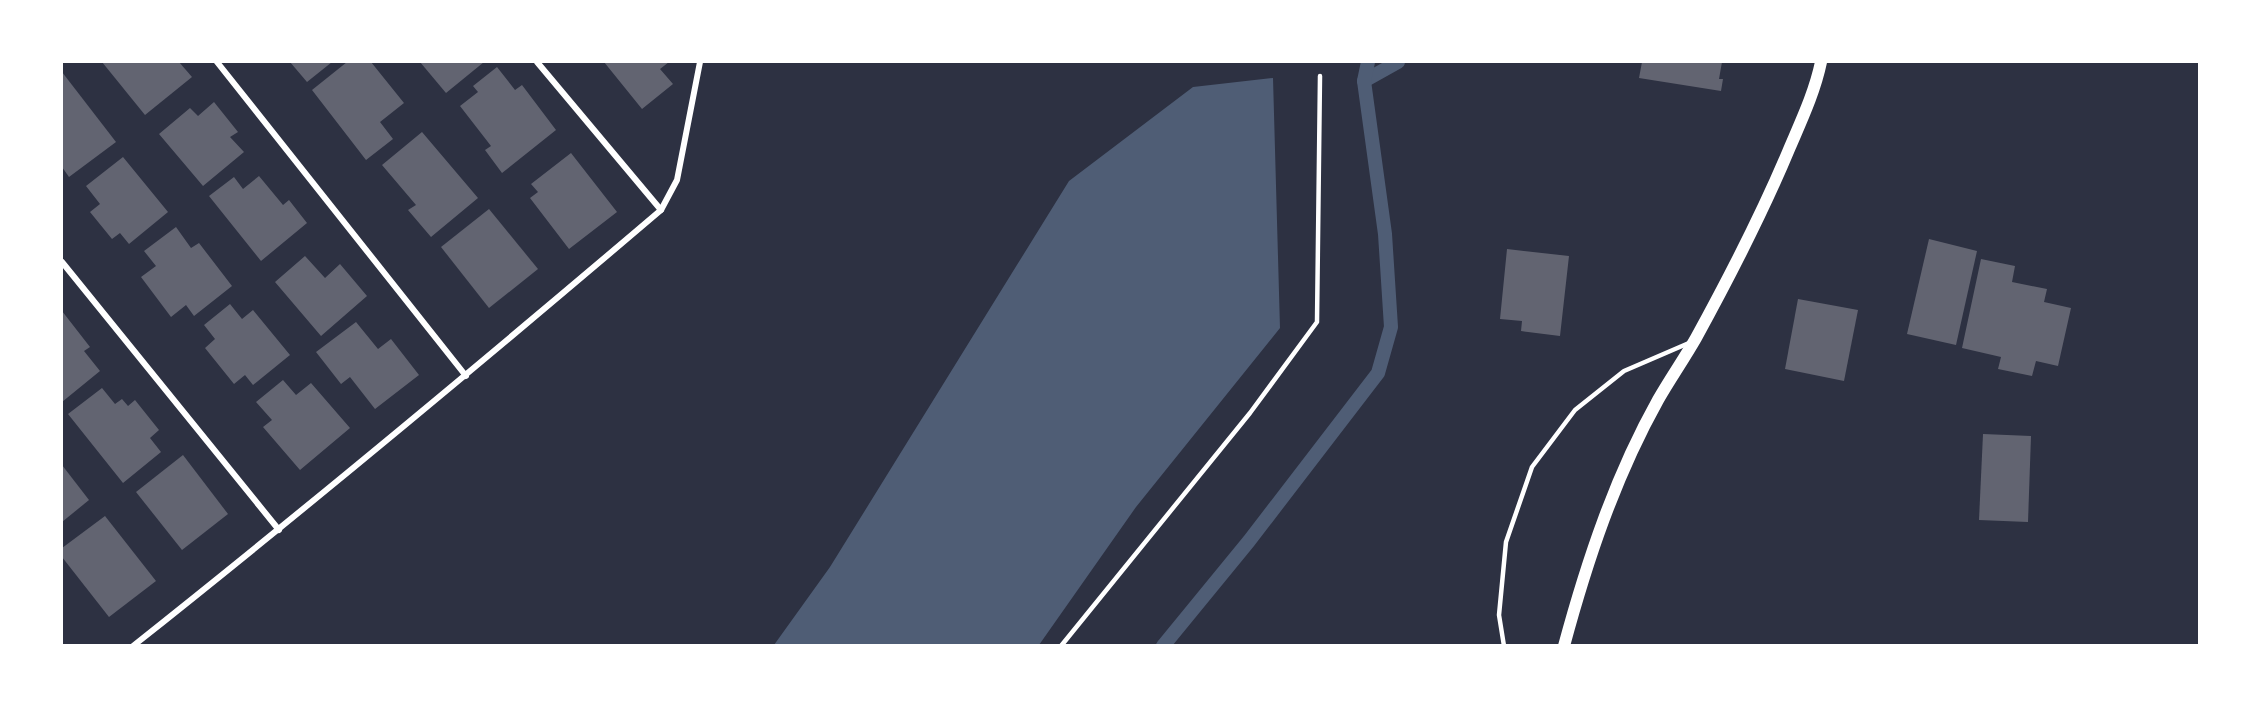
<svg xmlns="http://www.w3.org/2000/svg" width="2261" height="707" font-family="'DejaVu Sans',sans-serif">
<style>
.water{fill:#4f5d75}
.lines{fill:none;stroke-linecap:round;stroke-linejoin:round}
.stream{stroke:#4f5d75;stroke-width:14}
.building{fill:#626471}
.service{stroke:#fff;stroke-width:4.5}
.minor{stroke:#fff;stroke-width:6}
.secondary{stroke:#fff;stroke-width:12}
</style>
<rect width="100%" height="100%" fill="#2d3142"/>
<path class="water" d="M 1273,78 L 1280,328 L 1136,507 L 1039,645 L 774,645 L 830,567 L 1069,181 L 1193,87 Z"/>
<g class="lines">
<g class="stream">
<path d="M 1364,81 L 1398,62"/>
<path d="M 1163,646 L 1249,541 L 1378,373 L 1391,327 L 1385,234 L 1364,81 L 1368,62"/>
</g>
</g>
<g class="building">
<path d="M 102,62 L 179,62 L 192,77 L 145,115 Z"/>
<path d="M 290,62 L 332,62 L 307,82 Z"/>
<path d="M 347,62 L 371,62 L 404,103 L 380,122 L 393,139 L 366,160 L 312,90 Z"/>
<path d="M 420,62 L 484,62 L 446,93 Z"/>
<path d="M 604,62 L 669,62 L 660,69 L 673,84 L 642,109 Z"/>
<path d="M 1642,62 L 1722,62 L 1719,79 L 1723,79 L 1721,91 L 1639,78 Z"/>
<path d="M 497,67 L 515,90 L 522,85 L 556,130 L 502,173 L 485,150 L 491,146 L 460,106 L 478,92 L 473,86 Z"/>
<path d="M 62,72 L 116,142 L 69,177 L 62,167 Z"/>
<path d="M 214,102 L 238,132 L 230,137 L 244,152 L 203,186 L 159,134 L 190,108 L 198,116 Z"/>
<path d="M 422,132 L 478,198 L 431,237 L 408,210 L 416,205 L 382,165 Z"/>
<path d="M 571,153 L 617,212 L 569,249 L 530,198 L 538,192 L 531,184 Z"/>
<path d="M 123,157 L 168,212 L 129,244 L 120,233 L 112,239 L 90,212 L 100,204 L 86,186 Z"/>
<path d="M 259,176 L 283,205 L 289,200 L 307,223 L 261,261 L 209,196 L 234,177 L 243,189 Z"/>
<path d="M 489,209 L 538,269 L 489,308 L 441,247 Z"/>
<path d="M 176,227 L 191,248 L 199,243 L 232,286 L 194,316 L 186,305 L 171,317 L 141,277 L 156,266 L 144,251 Z"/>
<path d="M 1929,239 L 1977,251 L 1956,345 L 1907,334 Z"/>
<path d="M 1507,249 L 1569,256 L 1560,336 L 1521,331 L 1522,321 L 1500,319 Z"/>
<path d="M 305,256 L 325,278 L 340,264 L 367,296 L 321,336 L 275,282 Z"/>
<path d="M 1981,259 L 2015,266 L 2012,282 L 2047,289 L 2044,302 L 2071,308 L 2058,366 L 2036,361 L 2032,376 L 1998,369 L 2001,357 L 1962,348 Z"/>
<path d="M 1798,299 L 1858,310 L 1844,381 L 1785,369 Z"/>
<path d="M 230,304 L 242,319 L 253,310 L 290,355 L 253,385 L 245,375 L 234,384 L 205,348 L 215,339 L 204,325 Z"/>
<path d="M 62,311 L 90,347 L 84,351 L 100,371 L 62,402 Z"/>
<path d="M 356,322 L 378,349 L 391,339 L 419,375 L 375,409 L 350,377 L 341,384 L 316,352 Z"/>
<path d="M 283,380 L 296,395 L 311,383 L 350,428 L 300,470 L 263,427 L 272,420 L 256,402 Z"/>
<path d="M 102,388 L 115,404 L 122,399 L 128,406 L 135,400 L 159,430 L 150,438 L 161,452 L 123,483 L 68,414 Z"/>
<path d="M 1983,434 L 2031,436 L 2028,522 L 1979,520 Z"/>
<path d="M 183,455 L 228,514 L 182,550 L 136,492 Z"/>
<path d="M 62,465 L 89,500 L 62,522 Z"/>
<path d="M 105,516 L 156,581 L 109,617 L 62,557 L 62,548 Z"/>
</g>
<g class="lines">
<g class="service">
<path d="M 1061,646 L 1250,413 L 1317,322 L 1320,76"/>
<path d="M 1504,646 L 1499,615 L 1506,542 L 1532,467 L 1575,410 L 1624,371 L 1689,343"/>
</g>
<g class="minor">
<path d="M 217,62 L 466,376"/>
<path d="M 537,62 L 661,210"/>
<path d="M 62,262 L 279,530"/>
<path d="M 133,646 C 312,504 487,358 661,210 L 677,180 L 700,62"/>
</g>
<path class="secondary" d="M 1564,646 C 1587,561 1615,477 1658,400 C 1670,379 1684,359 1696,338 C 1730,276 1763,212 1790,147 C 1802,119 1815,91 1821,62"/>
</g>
<rect width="2261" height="707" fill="none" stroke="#ffffff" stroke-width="126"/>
</svg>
